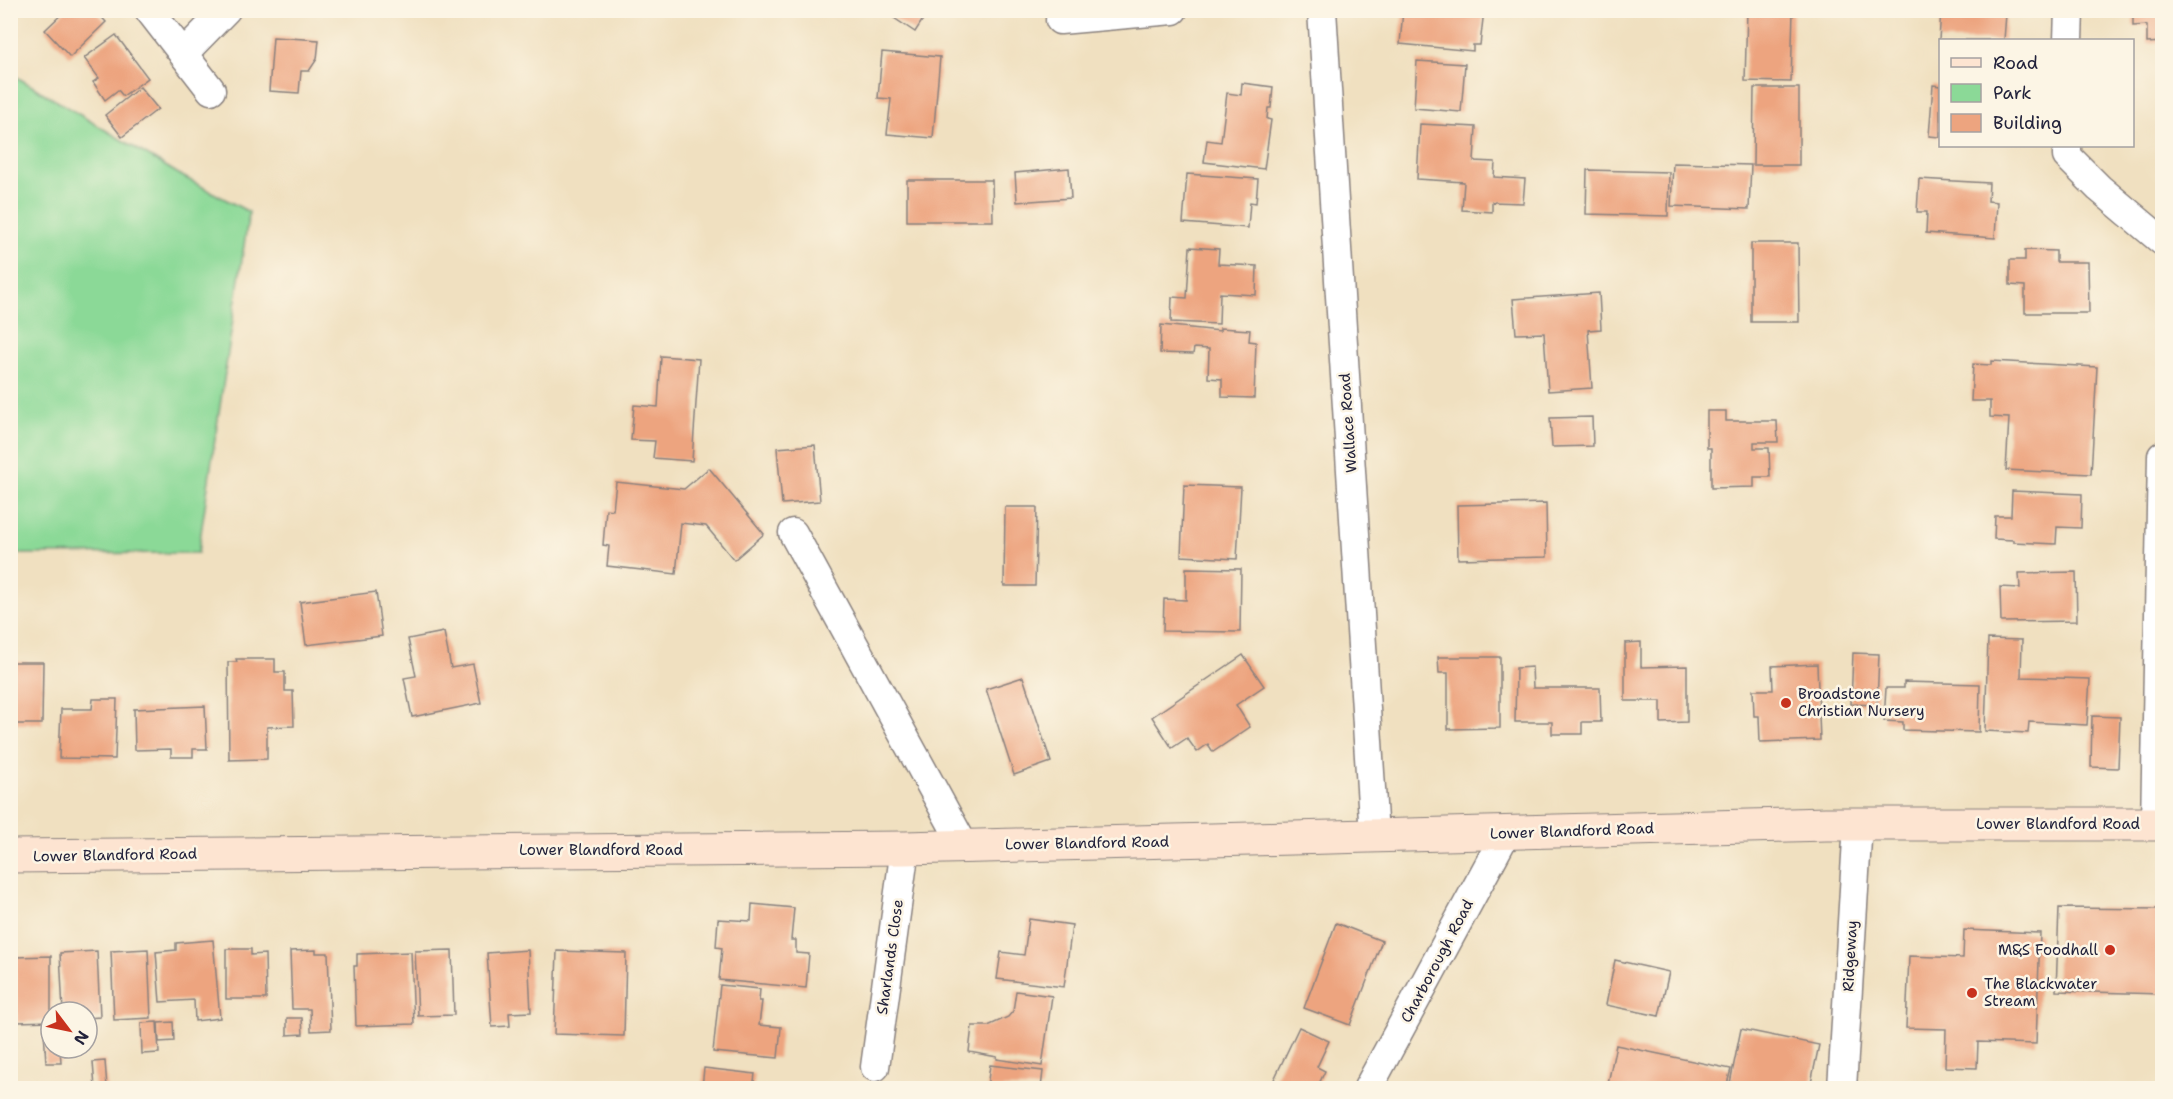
<svg xmlns="http://www.w3.org/2000/svg" width="2173" height="1099" font-family="'Shantell Sans',sans-serif">
<style>
.green{fill:#8bd997;stroke:#567e69;stroke-width:1.5}
.building{fill:#eda47f}
.lines{fill:none;stroke-linecap:round;stroke-linejoin:round}
.street-casing{stroke:#89817e;stroke-width:31}
.secondary-casing{stroke:#89817e;stroke-width:35}
.street{stroke:#fff;stroke-width:28}
.secondary{stroke:#fde4d1;stroke-width:33}
.poi-dot{fill:#c8321e;stroke:#fcf5e5;stroke-width:2}
.labels{text-anchor:middle;dominant-baseline:central;stroke-width:5;stroke-linejoin:round;paint-order:stroke}
.street-label{font-size:15px;fill:#22223b;stroke:#fcf5e5}
.poi-label{font-size:15px;fill:#22223b;stroke:#fcf5e5;text-anchor:start}
</style>
<rect width="100%" height="100%" fill="#fcf5e5"/>
<filter id="ink" filterUnits="userSpaceOnUse"><feTurbulence type="fractalNoise" baseFrequency=".0167" numOctaves="2"/><feDisplacementMap in="SourceGraphic" scale="12" xChannelSelector="R" yChannelSelector="G"/><feConvolveMatrix kernelMatrix="1 2 1 2 8 2 1 2 1" color-interpolation-filters="sRGB"/></filter>
<filter id="wash" filterUnits="userSpaceOnUse"><feTurbulence type="fractalNoise" baseFrequency=".008" numOctaves="4" result="noise"/><feDisplacementMap in="SourceGraphic" scale="24" xChannelSelector="R" yChannelSelector="G"/><feGaussianBlur stdDeviation="1.35" result="paint"/><feColorMatrix in="noise" values="0 0 0 0 0 0 0 0 0 0 0 0 0 0 0 0 0 1.4 0 .05"/><feComposite in="paint" operator="in"/></filter>
<g filter="url(#wash)">
<rect width="100%" height="100%" fill="#f0e0c0"/>
<path class="green" d="M 10,73 L 182,176 L 249,212 L 198,553 L 11,554 Z"/>
<g id="blocks">
<g class="building">
<path d="M 66,10 L 95,10 L 106,22 L 70,57 L 45,30 Z"/>
<path d="M 882,10 L 929,10 L 915,32 Z"/>
<path d="M 1403,10 L 1484,10 L 1480,45 L 1473,45 L 1473,51 L 1400,44 Z"/>
<path d="M 1747,10 L 1793,10 L 1791,82 L 1745,81 Z"/>
<path d="M 1941,10 L 2006,14 L 2004,40 L 1939,40 Z"/>
<path d="M 2133,10 L 2162,10 L 2162,42 L 2147,43 L 2147,25 L 2133,26 Z"/>
<path d="M 116,35 L 148,78 L 123,96 L 118,90 L 105,100 L 93,82 L 99,78 L 84,58 Z"/>
<path d="M 273,37 L 319,40 L 317,59 L 309,71 L 301,71 L 299,93 L 269,91 Z"/>
<path d="M 882,52 L 940,57 L 933,138 L 887,134 L 891,99 L 878,98 Z"/>
<path d="M 1417,61 L 1465,64 L 1461,112 L 1414,108 Z"/>
<path d="M 1242,83 L 1273,87 L 1271,108 L 1268,108 L 1267,119 L 1271,120 L 1264,169 L 1204,162 L 1207,140 L 1221,142 L 1227,93 L 1241,95 Z"/>
<path d="M 1933,85 L 1940,86 L 1940,137 L 1929,136 Z"/>
<path d="M 140,87 L 158,109 L 122,137 L 105,115 Z"/>
<path d="M 1754,88 L 1799,88 L 1799,165 L 1753,165 Z"/>
<path d="M 1420,124 L 1476,127 L 1474,161 L 1495,162 L 1494,177 L 1525,179 L 1523,203 L 1492,202 L 1492,212 L 1462,210 L 1464,182 L 1417,179 Z"/>
<path d="M 1673,163 L 1751,165 L 1749,209 L 1671,206 Z"/>
<path d="M 1069,168 L 1071,198 L 1017,202 L 1015,173 Z"/>
<path d="M 1587,170 L 1669,172 L 1668,216 L 1586,214 Z"/>
<path d="M 1187,174 L 1258,179 L 1256,203 L 1250,202 L 1248,228 L 1183,223 Z"/>
<path d="M 1919,179 L 1989,183 L 1988,201 L 1997,202 L 1995,238 L 1926,233 L 1927,212 L 1917,212 Z"/>
<path d="M 907,180 L 992,180 L 993,221 L 907,221 Z"/>
<path d="M 1751,243 L 1798,243 L 1799,322 L 1751,322 Z"/>
<path d="M 1190,247 L 1219,249 L 1218,264 L 1257,266 L 1256,295 L 1220,293 L 1219,324 L 1171,322 L 1172,297 L 1187,298 Z"/>
<path d="M 2025,250 L 2056,251 L 2056,262 L 2088,262 L 2089,313 L 2025,313 L 2025,286 L 2010,285 L 2010,260 L 2025,260 Z"/>
<path d="M 1599,293 L 1601,329 L 1588,330 L 1592,388 L 1548,391 L 1544,333 L 1516,334 L 1513,299 Z"/>
<path d="M 1161,325 L 1220,331 L 1220,328 L 1250,330 L 1249,341 L 1256,342 L 1254,398 L 1222,397 L 1222,379 L 1208,378 L 1209,349 L 1194,348 L 1193,354 L 1160,353 Z"/>
<path d="M 661,356 L 699,359 L 692,461 L 653,458 L 655,441 L 631,440 L 634,405 L 658,407 Z"/>
<path d="M 1991,361 L 2097,367 L 2091,474 L 2006,470 L 2009,418 L 1990,417 L 1990,401 L 1971,401 L 1973,364 L 1991,365 Z"/>
<path d="M 1707,411 L 1726,411 L 1726,421 L 1777,421 L 1778,442 L 1754,442 L 1754,448 L 1769,448 L 1770,477 L 1754,477 L 1754,487 L 1711,488 L 1711,448 L 1707,448 Z"/>
<path d="M 1592,417 L 1593,446 L 1552,447 L 1550,418 Z"/>
<path d="M 815,445 L 820,501 L 782,504 L 777,448 Z"/>
<path d="M 709,468 L 764,534 L 734,560 L 706,526 L 681,523 L 676,574 L 607,566 L 609,546 L 603,545 L 606,509 L 613,510 L 616,482 L 684,489 Z"/>
<path d="M 1184,485 L 1241,487 L 1237,559 L 1181,556 Z"/>
<path d="M 2012,491 L 2082,494 L 2081,528 L 2057,527 L 2056,544 L 2013,542 L 2013,540 L 1994,539 L 1995,516 L 2011,516 Z"/>
<path d="M 1546,503 L 1547,557 L 1458,559 L 1457,505 Z"/>
<path d="M 1005,507 L 1037,507 L 1035,586 L 1004,586 Z"/>
<path d="M 1186,568 L 1241,569 L 1240,632 L 1163,631 L 1164,599 L 1186,600 Z"/>
<path d="M 2076,572 L 2077,621 L 2001,622 L 2000,587 L 2020,588 L 2019,573 Z"/>
<path d="M 376,592 L 382,636 L 306,645 L 300,602 Z"/>
<path d="M 444,632 L 451,668 L 473,664 L 481,703 L 412,717 L 404,678 L 416,676 L 408,639 Z"/>
<path d="M 1988,639 L 2022,640 L 2021,677 L 2090,679 L 2087,725 L 2029,722 L 2028,733 L 1985,731 Z"/>
<path d="M 1641,642 L 1641,667 L 1687,666 L 1687,722 L 1661,723 L 1661,701 L 1625,701 L 1625,643 Z"/>
<path d="M 1853,653 L 1879,654 L 1877,705 L 1851,704 Z"/>
<path d="M 1243,655 L 1264,686 L 1236,705 L 1250,727 L 1213,752 L 1208,744 L 1197,752 L 1187,738 L 1172,748 L 1152,717 Z"/>
<path d="M 1438,657 L 1500,657 L 1500,728 L 1448,729 L 1448,673 L 1439,673 Z"/>
<path d="M 236,659 L 275,659 L 275,672 L 285,672 L 285,691 L 293,691 L 294,726 L 267,727 L 267,759 L 229,760 L 228,662 L 237,662 Z"/>
<path d="M 10,662 L 43,662 L 42,724 L 12,724 L 13,715 L 10,715 Z"/>
<path d="M 1817,664 L 1820,740 L 1760,742 L 1759,716 L 1754,716 L 1753,690 L 1773,690 L 1772,666 Z"/>
<path d="M 1532,667 L 1533,688 L 1600,688 L 1601,722 L 1582,722 L 1582,734 L 1552,734 L 1552,722 L 1515,722 L 1516,668 Z"/>
<path d="M 1023,677 L 1051,762 L 1014,775 L 986,689 Z"/>
<path d="M 1904,682 L 1980,684 L 1979,732 L 1903,730 L 1903,722 L 1884,721 L 1886,688 L 1904,688 Z"/>
<path d="M 93,699 L 117,699 L 115,759 L 59,758 L 61,709 L 92,709 Z"/>
<path d="M 205,706 L 207,749 L 193,749 L 193,757 L 171,757 L 171,749 L 135,750 L 134,709 Z"/>
<path d="M 2092,716 L 2120,717 L 2118,768 L 2091,767 Z"/>
<path d="M 752,904 L 794,908 L 791,940 L 796,940 L 796,953 L 809,954 L 806,988 L 719,980 L 722,948 L 716,947 L 718,919 L 751,921 Z"/>
<path d="M 2059,908 L 2162,909 L 2162,994 L 2056,991 Z"/>
<path d="M 1029,919 L 1072,925 L 1064,987 L 997,979 L 1001,952 L 1024,955 Z"/>
<path d="M 1336,923 L 1382,941 L 1350,1025 L 1304,1008 Z"/>
<path d="M 1964,930 L 2040,933 L 2036,1044 L 1978,1042 L 1977,1068 L 1945,1067 L 1946,1029 L 1906,1028 L 1909,956 L 1963,958 Z"/>
<path d="M 213,940 L 220,1018 L 195,1021 L 194,1000 L 160,1002 L 156,952 L 176,950 L 176,943 Z"/>
<path d="M 148,949 L 151,1018 L 114,1020 L 111,951 Z"/>
<path d="M 226,949 L 251,949 L 251,955 L 265,954 L 266,999 L 226,999 Z"/>
<path d="M 316,950 L 316,953 L 328,953 L 331,1030 L 311,1031 L 310,1009 L 292,1009 L 290,951 Z"/>
<path d="M 452,950 L 454,1015 L 418,1016 L 415,951 Z"/>
<path d="M 528,950 L 531,1012 L 509,1013 L 510,1026 L 492,1027 L 487,953 Z"/>
<path d="M 97,951 L 100,1017 L 87,1018 L 87,1012 L 63,1012 L 60,953 Z"/>
<path d="M 557,951 L 626,953 L 624,1036 L 554,1034 Z"/>
<path d="M 411,952 L 414,1024 L 356,1026 L 354,966 L 357,966 L 357,954 Z"/>
<path d="M 51,956 L 51,1021 L 17,1022 L 15,957 Z"/>
<path d="M 1615,960 L 1669,972 L 1659,1016 L 1606,1005 Z"/>
<path d="M 720,985 L 760,989 L 759,1001 L 762,1001 L 759,1025 L 781,1027 L 778,1058 L 713,1052 Z"/>
<path d="M 1016,991 L 1052,996 L 1042,1066 L 997,1059 L 997,1057 L 969,1052 L 972,1026 L 988,1026 L 1008,1017 L 1013,1011 Z"/>
<path d="M 287,1018 L 302,1018 L 303,1034 L 287,1035 Z"/>
<path d="M 157,1022 L 159,1053 L 142,1054 L 141,1023 Z"/>
<path d="M 173,1022 L 174,1041 L 159,1042 L 158,1023 Z"/>
<path d="M 1299,1027 L 1329,1041 L 1317,1067 L 1325,1071 L 1317,1088 L 1270,1088 Z"/>
<path d="M 1741,1029 L 1819,1045 L 1810,1088 L 1768,1088 L 1743,1083 L 1742,1088 L 1729,1088 Z"/>
<path d="M 44,1030 L 51,1030 L 51,1048 L 60,1048 L 61,1063 L 46,1063 Z"/>
<path d="M 1616,1045 L 1731,1069 L 1726,1088 L 1607,1088 Z"/>
<path d="M 105,1061 L 107,1087 L 95,1088 L 93,1062 Z"/>
<path d="M 990,1065 L 1043,1071 L 1041,1088 L 987,1088 Z"/>
<path d="M 704,1068 L 755,1074 L 753,1088 L 702,1088 Z"/>
</g>
</g>
</g>
<g filter="url(#ink)">
<use href="#blocks" fill-opacity="0" stroke="#89817e" stroke-width="1.5"/>
<g class="lines">
<g class="street-casing">
<g id="street">
<path d="M 149,10 L 211,90"/>
<path d="M 1322,10 L 1374,836"/>
<path d="M 1060,20 L 1173,10"/>
<path d="M 2068,40 L 2069,10"/>
<path d="M 183,54 L 226,10"/>
<path d="M 2067,146 L 2067,156 L 2099,188 L 2162,241"/>
<path d="M 793,533 L 964,846"/>
<path d="M 2155,824 L 2162,456"/>
<path d="M 875,1067 L 905,848"/>
<path d="M 1368,1088 L 1506,833"/>
<path d="M 1842,1088 L 1858,823"/>
</g>
</g>
<g class="secondary-casing">
<path id="secondary" d="M 10,856 L 905,848 L 1826,824 L 2162,824"/>
</g>
<use href="#street" class="street"/>
<use href="#secondary" class="secondary"/>
</g>
</g>
<g class="poi-dot">
<circle cx="1786" cy="703" r="6"/>
<circle cx="2110" cy="950" r="6"/>
<circle cx="1972" cy="993" r="6"/>
</g>
<g class="labels">
<g class="street-label">
<text transform="translate(1348 423) rotate(-94)">Wallace Road</text>
<text x="2058" y="824">Lower Blandford Road</text>
<text transform="translate(1572 831) rotate(-2)">Lower Blandford Road</text>
<text transform="translate(1087 843) rotate(-1)">Lower Blandford Road</text>
<text x="601" y="850">Lower Blandford Road</text>
<text transform="translate(115 855) rotate(-1)">Lower Blandford Road</text>
<text transform="translate(1850 956) rotate(-87)">Ridgeway</text>
<text transform="translate(890 957) rotate(-82)">Sharlands Close</text>
<text transform="translate(1437 961) rotate(-62)">Charborough Road</text>
</g>
<g class="poi-label">
<text x="1798" y="694">Broadstone<tspan x="1798" dy="17">Christian Nursery</tspan></text>
<text x="2098" y="950" text-anchor="end">M&amp;S Foodhall</text>
<text x="1984" y="984">The Blackwater<tspan x="1984" dy="17">Stream</tspan></text>
</g>
</g>
<rect width="2173" height="1099" fill="none" stroke="#fcf5e5" stroke-width="36"/>
<rect x="1939" y="39" width="195" height="108" fill="#fcf5e5" stroke="#a5a1a1" stroke-width="1.5"/>
<rect x="1951" y="58" width="30" height="9" fill="#fde4d1" stroke="#a5a1a1" stroke-width="1.5"/>
<text x="1993" y="69" font-size="18" fill="#22223b">Road</text>
<rect x="1951" y="84" width="30" height="18" fill="#8bd997" stroke="#a5a1a1" stroke-width="1.5"/>
<text x="1993" y="99" font-size="18" fill="#22223b">Park</text>
<rect x="1951" y="114" width="30" height="18" fill="#eda47f" stroke="#a5a1a1" stroke-width="1.5"/>
<text x="1993" y="129" font-size="18" fill="#22223b">Building</text>
<g transform="translate(69 1030) rotate(122)"><circle r="28" fill="#fcf5e5" stroke="#a5a1a1" stroke-width="1.5"/>
<path d="M0-4.5L10 22L0 15L-10 22Z" fill="#c8321e"/>
<text y="-9" font-size="16" font-weight="bold" text-anchor="middle" fill="#22223b">N</text>
</g>
</svg>
